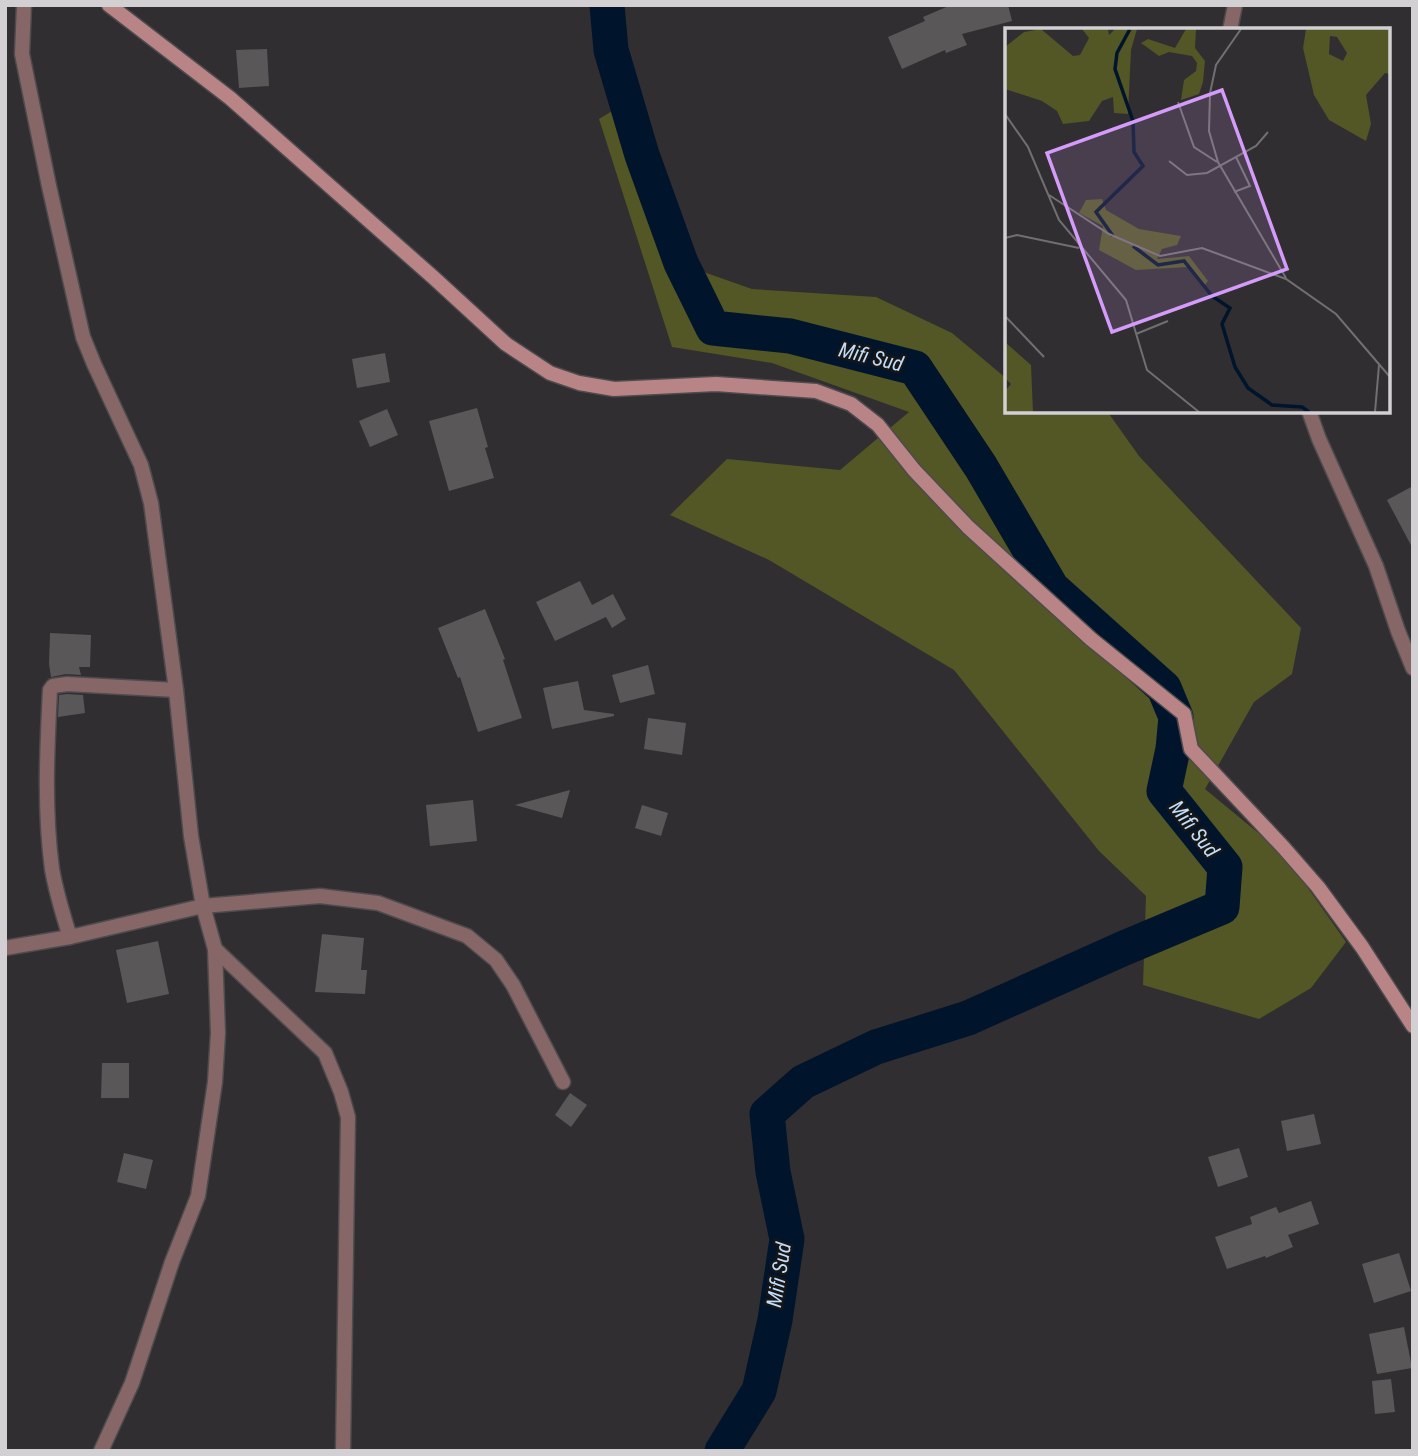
<svg xmlns="http://www.w3.org/2000/svg" width="1418" height="1456" font-family="'Roboto Condensed',sans-serif">
<style>
.green{fill:#535625}
.lines{fill:none;stroke-linecap:round;stroke-linejoin:round}
.river{stroke:#00142c;stroke-width:35}
.building{fill:#5a5759}
.street-casing{stroke:#4d4b4d;stroke-width:17}
.secondary-casing{stroke:#4d4b4d;stroke-width:17}
.street{stroke:#876667;stroke-width:14}
.secondary{stroke:#b98486;stroke-width:14}
.labels{text-anchor:middle;dominant-baseline:central;stroke-width:5;stroke-linejoin:round;paint-order:stroke}
.water-label{font-size:21px;font-style:italic;fill:#c0ddfa;stroke:#171617}
.inset-river{fill:none;stroke:#00142c;stroke-width:3.5}
.inset-road{fill:none;stroke:#716f71;stroke-width:2}
.view{fill:#d59bfb;fill-opacity:0.15;stroke:#d59bfb;stroke-width:3.5}
.inset-edge{fill:none;stroke:#d2d0d2;stroke-width:3.5}
</style>
<rect width="100%" height="100%" fill="#302e30"/>
<path class="green" d="M 640,94 L 695,269 L 752,289 L 876,297 L 952,333 L 1007,379 L 1007,411 L 1107,411 L 1139,456 L 1301,628 L 1292,674 L 1254,702 L 1205,789 L 1284,854 L 1346,942 L 1311,988 L 1259,1019 L 1143,985 L 1146,896 L 1099,851 L 954,670 L 769,560 L 670,515 L 727,459 L 840,470 L 909,412 L 772,363 L 672,347 L 599,119 Z"/>
<g class="lines">
<path class="river" d="M 607,5 L 611,50 L 642,155 L 681,263 L 713,328 L 790,336 L 915,368 L 981,467 L 1052,588 L 1164,688 L 1176,717 L 1173,749 L 1164,791 L 1225,867 L 1222,907 L 1122,949 L 968,1018 L 876,1047 L 803,1082 L 767,1114 L 773,1172 L 787,1239 L 775,1320 L 759,1391 L 722,1451"/>
</g>
<g class="building">
<path d="M 951,5 L 1008,5 L 1012,21 L 962,34 L 967,45 L 946,53 L 945,50 L 902,69 L 888,37 L 925,21 L 923,17 Z"/>
<path d="M 267,49 L 269,86 L 239,88 L 236,50 Z"/>
<path d="M 385,353 L 390,382 L 357,388 L 352,359 Z"/>
<path d="M 477,408 L 488,447 L 485,448 L 494,478 L 449,491 L 429,421 Z"/>
<path d="M 387,409 L 398,435 L 370,447 L 359,421 Z"/>
<path d="M 1413,486 L 1413,549 L 1387,500 Z"/>
<path d="M 580,581 L 592,605 L 613,594 L 626,619 L 612,628 L 606,617 L 555,641 L 536,602 Z"/>
<path d="M 485,609 L 505,659 L 503,660 L 522,718 L 478,732 L 460,677 L 458,678 L 438,628 Z"/>
<path d="M 50,633 L 91,635 L 90,667 L 79,667 L 81,675 L 66,674 L 51,677 L 49,664 Z"/>
<path d="M 648,665 L 655,694 L 620,703 L 612,675 Z"/>
<path d="M 578,681 L 584,710 L 614,714 L 614,716 L 552,729 L 543,688 Z"/>
<path d="M 67,694 L 83,695 L 85,713 L 58,717 L 59,695 Z"/>
<path d="M 648,718 L 686,723 L 682,755 L 644,749 Z"/>
<path d="M 570,790 L 562,818 L 515,805 Z"/>
<path d="M 473,800 L 477,841 L 430,846 L 426,805 Z"/>
<path d="M 642,805 L 668,813 L 661,836 L 635,828 Z"/>
<path d="M 322,934 L 364,938 L 361,970 L 367,970 L 365,994 L 315,992 Z"/>
<path d="M 158,941 L 169,994 L 127,1003 L 116,950 Z"/>
<path d="M 102,1063 L 129,1063 L 129,1098 L 101,1098 Z"/>
<path d="M 570,1093 L 587,1105 L 571,1127 L 555,1115 Z"/>
<path d="M 1314,1114 L 1321,1144 L 1287,1151 L 1281,1121 Z"/>
<path d="M 1239,1148 L 1248,1177 L 1218,1187 L 1208,1157 Z"/>
<path d="M 124,1153 L 153,1160 L 146,1189 L 117,1182 Z"/>
<path d="M 1311,1201 L 1319,1224 L 1288,1235 L 1293,1247 L 1266,1258 L 1265,1256 L 1227,1269 L 1215,1237 L 1252,1224 L 1250,1217 L 1276,1207 L 1279,1213 Z"/>
<path d="M 1399,1253 L 1411,1291 L 1374,1303 L 1362,1264 Z"/>
<path d="M 1404,1327 L 1412,1368 L 1377,1374 L 1369,1334 Z"/>
<path d="M 1391,1379 L 1395,1412 L 1375,1414 L 1372,1381 Z"/>
</g>
<g class="lines">
<g class="street-casing">
<g id="street">
<path d="M 24,5 L 22,54 L 49,186 L 83,337 L 94,364 L 141,465 L 151,503 L 176,690 L 191,836 L 203,906 L 215,949 L 218,1033 L 215,1082 L 198,1196 L 172,1262 L 132,1383 L 101,1451"/>
<path d="M 1230,30 L 1235,5"/>
<path d="M 1309,411 L 1319,439 L 1376,566 L 1398,631 L 1413,668"/>
<path d="M 70,937 C 63,915 56,892 52,869 C 44,809 47,750 50,690 L 53,686 L 67,684 L 176,690"/>
<path d="M 5,948 L 70,937 L 203,906 L 320,896 L 378,903 L 467,936 L 496,960 L 513,985 L 563,1082"/>
<path d="M 215,949 L 325,1053 L 341,1092 L 348,1117 L 343,1451"/>
</g>
</g>
<g class="secondary-casing">
<path id="secondary" d="M 109,5 L 230,98 L 434,278 L 506,344 L 550,373 L 579,383 L 614,389 L 716,384 L 816,391 L 851,404 L 878,425 L 914,470 L 968,527 L 1091,639 L 1184,714 L 1191,749 L 1284,848 L 1318,887 L 1362,947 L 1413,1026"/>
</g>
<use href="#street" class="street"/>
<use href="#secondary" class="secondary"/>
</g>
<g class="labels">
<g class="water-label">
<text transform="translate(871 357) rotate(14)">Mifi Sud</text>
<text transform="translate(1194 829) rotate(52)">Mifi Sud</text>
<text transform="translate(779 1275) rotate(-81)">Mifi Sud</text>
</g>
</g>
<g transform="translate(1005 28)">
<rect width="385" height="385" fill="#302e30"/>
<path d="M 36,1 L 68,28 L 75,27 L 84,10 L 77,1 L 103,1 L 104,7 L 110,1 L 132,1 L 126,22 L 123,86 L 109,85 L 108,69 L 97,73 L 84,93 L 58,96 L 52,83 L 37,73 L 0,61 L 0,19 L 19,4 ZM 181,1 L 191,1 L 190,20 L 200,33 L 198,54 L 194,66 L 176,72 L 179,52 L 191,43 L 192,35 L 187,28 L 164,24 L 154,28 L 136,15 L 143,11 L 170,20 ZM 301,1 L 385,1 L 385,46 L 380,45 L 361,67 L 366,96 L 361,113 L 324,92 L 309,67 L 298,20 ZM 325,8 L 332,9 L 342,25 L 338,33 L 324,26 ZM 97,171 L 101,182 L 134,201 L 176,208 L 172,217 L 157,221 L 152,231 L 184,228 L 203,253 L 199,258 L 184,239 L 131,242 L 94,222 L 98,198 L 74,185 L 81,172 ZM 0,314 L 26,337 L 28,384 L 0,384 L 0,363 L 6,356 L 0,350 Z" fill="#535625" fill-rule="evenodd"/>
<path class="inset-river" d="M 108,208 L 91,184 L 138,138 L 129,124 L 128,93 L 110,41 L 112,25 L 125,1M 128,218 L 153,237 L 179,233 L 207,268 L 225,280 L 217,296 L 230,339 L 243,360 L 267,377 L 297,379 L 304,384"/>
<path class="inset-road" d="M 236,1 L 211,37 L 205,65 L 204,103 L 213,134 L 281,250M 173,74 L 189,119 L 212,134M 0,86 L 23,119 L 54,192 L 121,272 L 142,342 L 194,384M 164,133 L 182,147 L 202,145 L 251,118 L 263,104M 229,164 L 245,158 L 231,129M 44,167 L 104,206 L 155,228 L 197,220 L 281,251 L 331,286 L 385,349M 0,210 L 12,207 L 74,220M 0,288 L 39,329M 131,306 L 163,293M 370,384 L 374,337"/>
<path class="view" d="M 217,62 L 282,241 L 107,304 L 42,125 Z"/>
<rect width="385" height="385" class="inset-edge"/>
</g>
<rect width="1418" height="1456" fill="none" stroke="#d2d0d2" stroke-width="14"/>
</svg>
